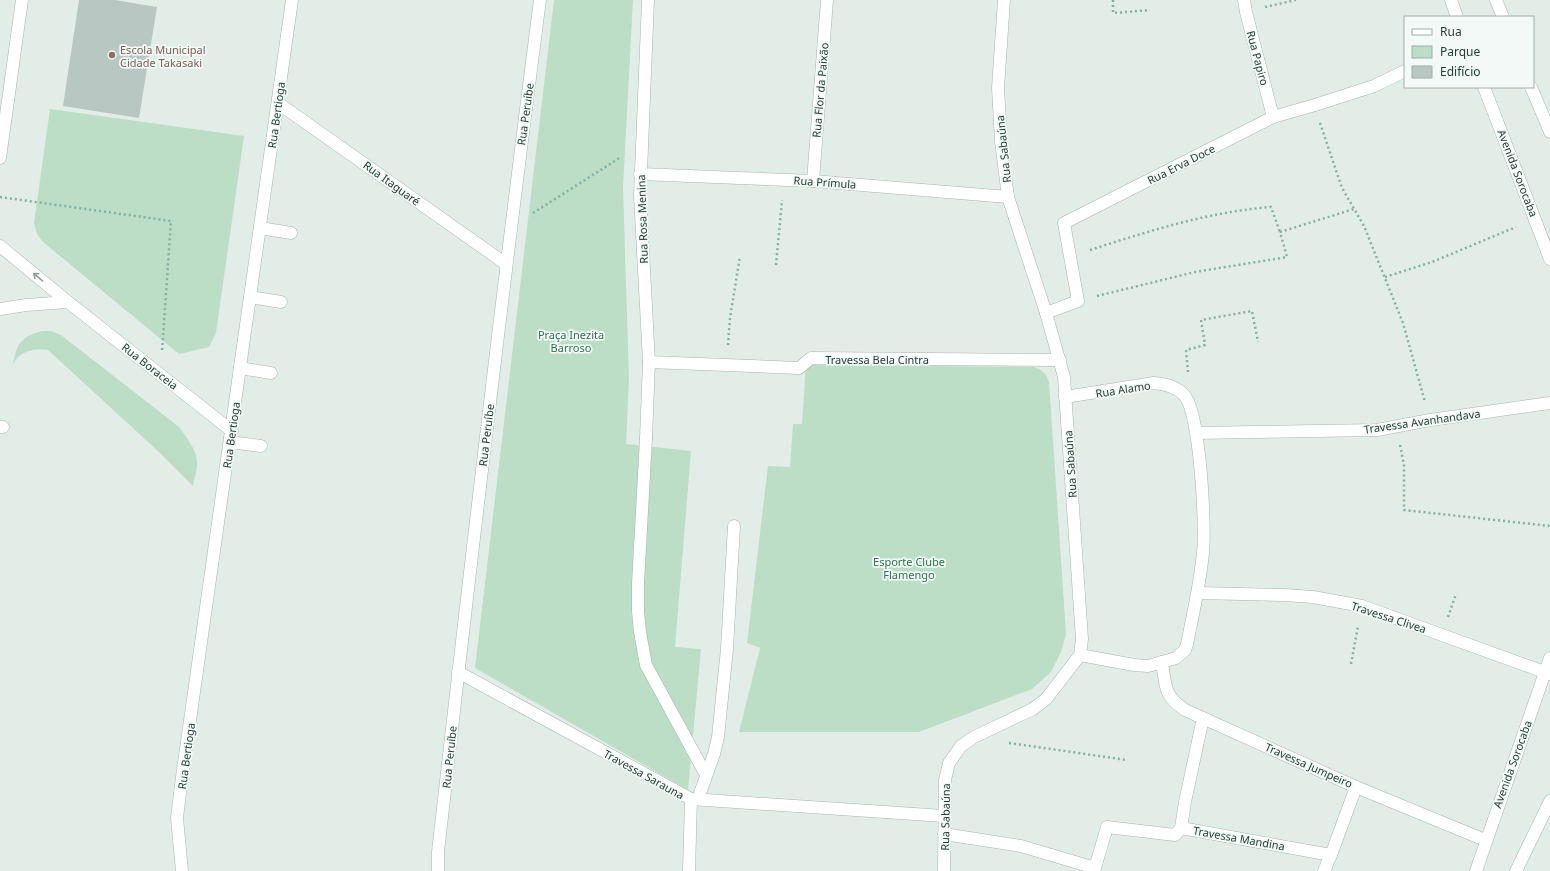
<svg xmlns="http://www.w3.org/2000/svg" width="1550" height="871" font-family="'Noto Sans',sans-serif">
<style>
.green{fill:#bcddc6}
.building{fill:#b8c7c2}
.lines{fill:none;stroke-linecap:round;stroke-linejoin:round}
.lane-casing{stroke:#a6b5af;stroke-width:13}
.street-casing{stroke:#a6b5af;stroke-width:13}
.secondary-casing{stroke:#a1b8b1;stroke-width:13}
.path{stroke:#83b0a3;stroke-width:2.5;stroke-dasharray:2 3;stroke-linecap:butt}
.lane{stroke:#fff;stroke-width:12}
.street{stroke:#fff;stroke-width:12}
.secondary{stroke:#fff;stroke-width:12}
.oneway{stroke:#919e9b}
.education-dot{fill:#8d6e63;stroke:#f3f9f6;stroke-width:1.5}
.labels{text-anchor:middle;dominant-baseline:central;stroke-width:3.5;stroke-linejoin:round;paint-order:stroke}
.education-label{font-size:11px;fill:#785e54;stroke:#f3f9f6;text-anchor:start}
.street-label{font-size:11px;fill:#233e37;stroke:#f3f9f6}
.park-label{font-size:11px;fill:#2d744b;stroke:#f3f9f6}
</style>
<rect width="100%" height="100%" fill="#e3ede8"/>
<g class="green">
<path d="M 554,0 L 633,0 L 623,187 L 629,379 L 626,444 L 691,451 L 675,647 L 701,649 L 688,790 L 475,668 Z"/>
<path d="M 50,109 L 244,136 L 216,333 L 209,347 L 179,354 L 43,242 L 37,234 L 34,223 Z"/>
<path d="M 42,331 L 51,331 L 61,335 L 179,427 C 186,437 196,449 197,461 C 198,469 194,478 193,486 L 159,452 L 48,350 C 33,348 20,351 13,364 C 17,343 21,337 42,331 Z"/>
<path d="M 806,365 L 1034,367 C 1042,370 1046,373 1049,382 L 1066,634 L 1061,652 L 1051,672 L 1032,689 L 919,732 L 739,732 L 760,648 L 747,643 L 768,466 L 790,467 L 793,424 L 802,424 Z"/>
</g>
<path class="building" d="M 79,0 L 115,0 L 157,7 L 139,118 L 63,106 Z"/>
<g class="lines">
<g class="lane-casing">
<g id="lane">
<path d="M 640,174 L 813,181 L 1008,197"/>
<path d="M 813,181 L 827,0"/>
<path d="M 260,228 L 291,233"/>
<path d="M 250,297 L 281,302"/>
<path d="M 1046,313 L 1078,301 L 1064,223 L 1273,117 L 1315,105 L 1374,86 L 1405,71"/>
<path d="M 649,362 L 799,368 L 811,358 L 1060,360"/>
<path d="M 240,368 L 271,373"/>
<path d="M 0,427 L 3,427"/>
<path d="M 1197,433 L 1377,430 L 1430,420 L 1550,403"/>
<path d="M 646,438 L 638,584 L 638,611 L 640,632 L 646,665 L 706,775"/>
<path d="M 230,442 L 261,446"/>
<path d="M 1198,593 L 1285,595 L 1313,597 L 1362,606 L 1550,674"/>
<path d="M 1162,662 C 1166,686 1163,695 1185,710 L 1356,787 L 1485,840"/>
<path d="M 458,672 L 691,799 L 944,816"/>
<path d="M 698,799 L 714,754 L 718,737 L 727,649 L 734,526"/>
<path d="M 1181,828 L 1185,802 L 1203,718"/>
<path d="M 944,834 L 1021,846 L 1095,868 L 1107,827 L 1175,835 L 1181,828 L 1331,855"/>
<path d="M 1324,871 L 1331,855 L 1356,787"/>
</g>
</g>
<g class="street-casing">
<g id="street">
<path d="M 1244,0 L 1246,12 L 1273,117"/>
<path d="M 1451,0 L 1457,17"/>
<path d="M 1484,87 L 1550,259"/>
<path d="M 278,103 L 506,264"/>
<path d="M 0,158 L 22,0"/>
<path d="M 0,246 L 68,302 L 232,431"/>
<path d="M 0,309 L 26,305 L 68,302"/>
<path d="M 1065,397 L 1154,383 C 1165,384 1176,386 1184,395 C 1200,410 1206,528 1203,553 C 1200,584 1193,614 1187,644 L 1185,650 L 1176,658 L 1148,666 L 1134,665 L 1080,655"/>
<path d="M 646,438 L 649,362 L 640,196 L 648,0"/>
<path d="M 438,871 L 438,852 C 470,568 503,284 540,0"/>
<path d="M 689,871 L 691,799"/>
<path d="M 944,871 L 945,780 L 949,763 L 961,746 L 974,737 L 1033,709 L 1046,699 L 1080,655 L 1082,639 L 1064,377 L 1046,313 L 1008,197 L 1001,141 L 998,88 L 1004,0"/>
<path d="M 1476,871 L 1550,658"/>
</g>
</g>
<g class="secondary-casing">
<g id="secondary">
<path d="M 1496,0 L 1503,17"/>
<path d="M 1531,87 L 1550,132"/>
<path d="M 182,871 L 177,818 L 182,777 L 292,0"/>
<path d="M 1516,871 L 1550,801"/>
</g>
</g>
<g class="path">
<path d="M 1113,0 L 1113,13 L 1150,10"/>
<path d="M 1265,7 L 1296,0"/>
<path d="M 1320,123 L 1342,188 L 1364,226 L 1403,323 L 1425,402"/>
<path d="M 0,197 L 171,221 L 162,351"/>
<path d="M 533,213 L 621,157"/>
<path d="M 1090,250 C 1149,231 1208,212 1271,207 L 1280,232"/>
<path d="M 776,265 L 782,200"/>
<path d="M 1385,277 L 1432,262 L 1516,227"/>
<path d="M 1097,296 L 1195,272 L 1287,257 L 1280,232 L 1354,209"/>
<path d="M 728,345 L 730,318 L 740,256"/>
<path d="M 1188,372 L 1186,350 L 1205,345 L 1201,320 L 1252,311 L 1258,342"/>
<path d="M 1400,445 L 1404,465 L 1404,510 L 1550,526"/>
<path d="M 1448,617 L 1456,594"/>
<path d="M 1351,664 L 1358,626"/>
<path d="M 1009,743 L 1127,760"/>
</g>
<use href="#lane" class="lane"/>
<use href="#street" class="street"/>
<use href="#secondary" class="secondary"/>
</g>
<defs><path id="oneway-shaft" d="M-6 0H5M1.5-3L5.5 0L1.5 3" fill="none" stroke-width="1.6" stroke-linecap="round" stroke-linejoin="round"/></defs>
<use class="oneway" href="#oneway-shaft" transform="translate(38 277) rotate(-140)"/>
<circle class="education-dot" cx="112" cy="55" r="4"/>
<g class="labels">
<g class="education-label">
<text x="120" y="49">Escola Municipal<tspan x="120" dy="13">Cidade Takasaki</tspan></text>
</g>
<g class="street-label">
<text transform="translate(1258 58) rotate(75)">Rua Papiro</text>
<text transform="translate(820 90) rotate(-85)">Rua Flor da Paixão</text>
<text transform="translate(525 114) rotate(-82)">Rua Peruíbe</text>
<text transform="translate(276 115) rotate(-82)">Rua Bertioga</text>
<text transform="translate(1003 149) rotate(-96)">Rua Sabaúna</text>
<text transform="translate(1181 164) rotate(-27)">Rua Erva Doce</text>
<text transform="translate(1518 173) rotate(69)">Avenida Sorocaba</text>
<text transform="translate(825 182) rotate(4)">Rua Prímula</text>
<text transform="translate(392 183) rotate(36)">Rua Itaguaré</text>
<text transform="translate(642 219) rotate(-92)">Rua Rosa Menina</text>
<text x="877" y="359">Travessa Bela Cintra</text>
<text transform="translate(150 366) rotate(38)">Rua Boraceia</text>
<text transform="translate(1123 389) rotate(-9)">Rua Alamo</text>
<text transform="translate(1422 421) rotate(-8)">Travessa Avanhandava</text>
<text transform="translate(231 435) rotate(-82)">Rua Bertioga</text>
<text transform="translate(486 435) rotate(-83)">Rua Peruíbe</text>
<text transform="translate(1070 464) rotate(-94)">Rua Sabaúna</text>
<text transform="translate(1389 617) rotate(18)">Travessa Clivea</text>
<text transform="translate(186 756) rotate(-82)">Rua Bertioga</text>
<text transform="translate(449 757) rotate(-84)">Rua Peruíbe</text>
<text transform="translate(1512 764) rotate(-70)">Avenida Sorocaba</text>
<text transform="translate(1309 765) rotate(24)">Travessa Jumpeiro</text>
<text transform="translate(644 774) rotate(29)">Travessa Sarauna</text>
<text transform="translate(945 817) rotate(-89)">Rua Sabaúna</text>
<text transform="translate(1239 838) rotate(10)">Travessa Mandina</text>
</g>
<g class="park-label">
<text x="571" y="334">Praça Inezita<tspan x="571" dy="13">Barroso</tspan></text>
<text x="909" y="561">Esporte Clube<tspan x="909" dy="13">Flamengo</tspan></text>
</g>
</g>
<rect x="1404" y="16" width="130" height="72" fill="#f3f9f6" stroke="#a0aeaa"/>
<rect x="1412" y="29" width="20" height="6" fill="#ffffff" stroke="#a0aeaa"/>
<text x="1440" y="36" font-size="12" fill="#233e37">Rua</text>
<rect x="1412" y="46" width="20" height="12" fill="#bcddc6" stroke="#a0aeaa"/>
<text x="1440" y="56" font-size="12" fill="#233e37">Parque</text>
<rect x="1412" y="66" width="20" height="12" fill="#b8c7c2" stroke="#a0aeaa"/>
<text x="1440" y="76" font-size="12" fill="#233e37">Edifício</text>
</svg>
